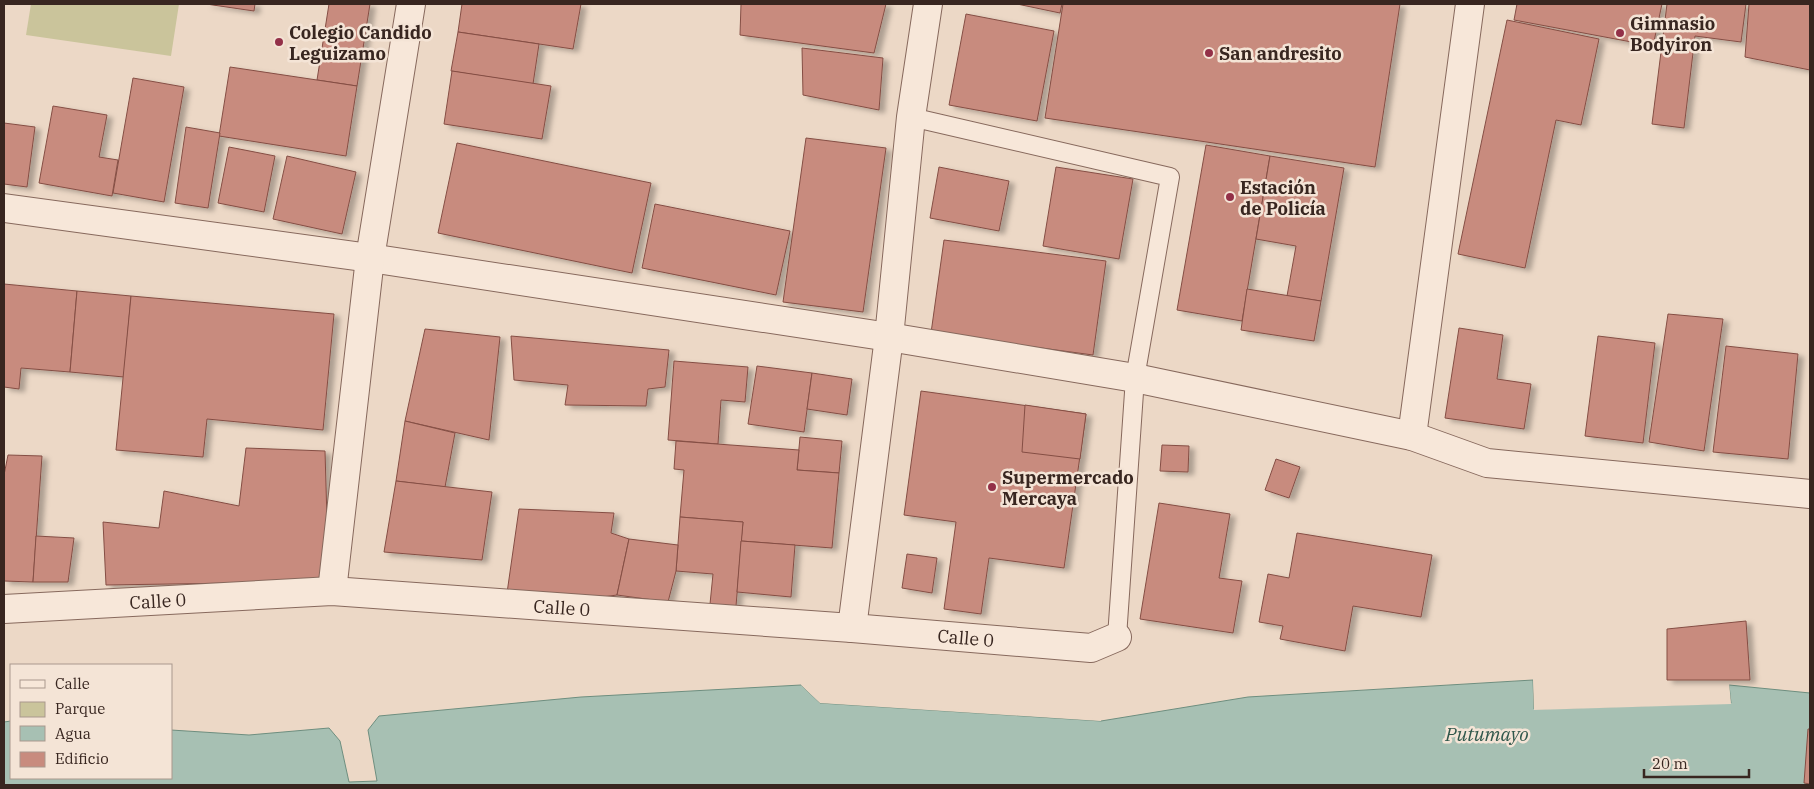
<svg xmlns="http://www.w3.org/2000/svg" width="1814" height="789" font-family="'IBM Plex Serif',serif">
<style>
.green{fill:#cac49b}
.water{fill:#a7c0b3;stroke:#6e8e7f}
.pier{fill:#ecd8c6}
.building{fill:#c88b7e;stroke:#854e44;filter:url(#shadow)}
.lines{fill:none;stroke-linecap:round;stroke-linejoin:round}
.lane-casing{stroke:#87695d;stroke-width:20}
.street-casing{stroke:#87695d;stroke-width:30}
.lane{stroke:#f7e7d9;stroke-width:18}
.street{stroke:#f7e7d9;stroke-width:28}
.poi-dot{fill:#933048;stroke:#f4e4d6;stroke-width:2}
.labels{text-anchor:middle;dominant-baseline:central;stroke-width:5;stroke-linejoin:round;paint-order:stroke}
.poi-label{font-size:18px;font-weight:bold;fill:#382620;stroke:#f4e4d6;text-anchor:start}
.street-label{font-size:18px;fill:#382620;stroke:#f4e4d6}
.water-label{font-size:19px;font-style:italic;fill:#30574b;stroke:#f4e4d6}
</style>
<defs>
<filter id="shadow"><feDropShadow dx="5.5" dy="3" stdDeviation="2.5" flood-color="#0004"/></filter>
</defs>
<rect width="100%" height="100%" fill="#ecd8c6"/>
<path class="green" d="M 31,4 L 179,4 L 171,56 L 26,35 Z"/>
<path class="water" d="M 1533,680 L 1534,709 L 1731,703 L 1729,685 L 1810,693 L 1810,785 L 4,785 L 4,722 L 11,721 L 11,778 L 171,778 L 171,730 L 249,735 L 329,728 L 340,741 L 349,782 L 377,781 L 368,730 L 379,716 L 581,697 L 801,685 L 820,703 L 1101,721 L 1248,697 Z"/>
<g class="pier">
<path d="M 1533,680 L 1535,680 L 1537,707 L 1728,701 L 1727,685 L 1729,682 L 1731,704 L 1534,710 Z"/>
<path d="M 803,684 L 821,701 L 1101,719 L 1101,721 L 820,703 L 801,685 Z"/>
</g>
<g class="building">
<path d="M 206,4 L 255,4 L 254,11 Z"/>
<path d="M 329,4 L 370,4 L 357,86 L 317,80 Z"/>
<path d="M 462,4 L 581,4 L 573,49 L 458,32 Z"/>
<path d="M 741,4 L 886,4 L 874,53 L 740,35 Z"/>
<path d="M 1017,4 L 1062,4 L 1060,13 Z"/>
<path d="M 1063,4 L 1400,4 L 1375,167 L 1045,118 Z"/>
<path d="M 1517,4 L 1662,4 L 1653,46 L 1514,20 Z"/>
<path d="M 1667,4 L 1746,4 L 1741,42 L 1695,36 L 1684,128 L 1652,124 Z"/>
<path d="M 1749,4 L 1810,4 L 1810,70 L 1745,57 Z"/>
<path d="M 966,14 L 1054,31 L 1037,121 L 949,105 Z"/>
<path d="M 1507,20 L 1599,39 L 1581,125 L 1556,120 L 1525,268 L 1458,254 Z"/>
<path d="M 458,32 L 539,44 L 533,84 L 451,71 Z"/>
<path d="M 802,48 L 883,58 L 879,110 L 803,95 Z"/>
<path d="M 230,67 L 357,86 L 346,156 L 219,136 Z"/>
<path d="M 452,71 L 551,86 L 542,139 L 444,124 Z"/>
<path d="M 133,78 L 184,87 L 164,202 L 113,193 Z"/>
<path d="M 53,106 L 107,115 L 99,157 L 118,160 L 112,196 L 39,183 Z"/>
<path d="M 4,123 L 35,127 L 27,187 L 4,184 Z"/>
<path d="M 186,127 L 220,133 L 208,208 L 175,203 Z"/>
<path d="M 806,138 L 886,148 L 863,312 L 783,302 Z"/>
<path d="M 457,143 L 651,183 L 632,273 L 438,233 Z"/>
<path d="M 1206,145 L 1270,156 L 1242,321 L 1177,310 Z"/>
<path d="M 229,147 L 275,156 L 264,212 L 218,203 Z"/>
<path d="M 287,156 L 356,172 L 342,234 L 273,219 Z"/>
<path d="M 1270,156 L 1344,168 L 1321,301 L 1287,296 L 1296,246 L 1256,239 Z"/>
<path d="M 939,167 L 1009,181 L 999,231 L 930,218 Z"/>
<path d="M 1056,167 L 1133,179 L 1119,259 L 1043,246 Z"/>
<path d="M 655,204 L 790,231 L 776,295 L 642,268 Z"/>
<path d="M 944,240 L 1106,261 L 1093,355 L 931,333 Z"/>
<path d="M 4,284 L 77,291 L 70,372 L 21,368 L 19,389 L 4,387 Z"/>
<path d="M 1247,289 L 1321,301 L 1314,341 L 1241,330 Z"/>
<path d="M 77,291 L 131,296 L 124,377 L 70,372 Z"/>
<path d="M 131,296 L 334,314 L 323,430 L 207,419 L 203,457 L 116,450 Z"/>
<path d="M 1668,314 L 1723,319 L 1704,451 L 1649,442 Z"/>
<path d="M 1459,328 L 1503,335 L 1497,379 L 1531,384 L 1524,429 L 1445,418 Z"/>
<path d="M 425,329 L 500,337 L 489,440 L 405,421 Z"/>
<path d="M 511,336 L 669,350 L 665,387 L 648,389 L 646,406 L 565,405 L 568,385 L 514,380 Z"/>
<path d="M 1598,336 L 1655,343 L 1643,443 L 1585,436 Z"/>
<path d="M 1726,346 L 1798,354 L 1788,459 L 1713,452 Z"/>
<path d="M 674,361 L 748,367 L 745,402 L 721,400 L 718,444 L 668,440 Z"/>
<path d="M 757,366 L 812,373 L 804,432 L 748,424 Z"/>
<path d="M 812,373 L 852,379 L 847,415 L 807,409 Z"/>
<path d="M 921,391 L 1086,414 L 1064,568 L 989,558 L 981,614 L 944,609 L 956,522 L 904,515 Z"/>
<path d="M 1025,405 L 1086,414 L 1080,459 L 1022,452 Z"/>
<path d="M 405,421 L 455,433 L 445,487 L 396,481 Z"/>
<path d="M 800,437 L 842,441 L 839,473 L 797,470 Z"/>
<path d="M 676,441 L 799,450 L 797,470 L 839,473 L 832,548 L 741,541 L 743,522 L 680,517 L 684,470 L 674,469 Z"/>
<path d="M 1162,445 L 1189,446 L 1188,472 L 1160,471 Z"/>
<path d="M 246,448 L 325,451 L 329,589 L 235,583 L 106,585 L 103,522 L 159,528 L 164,491 L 239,506 Z"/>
<path d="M 8,455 L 42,456 L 33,582 L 4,581 L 4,475 Z"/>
<path d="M 1276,459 L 1300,467 L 1289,498 L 1265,490 Z"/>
<path d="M 396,481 L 492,492 L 482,560 L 384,552 Z"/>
<path d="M 1159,503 L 1230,514 L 1219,578 L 1242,581 L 1233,633 L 1140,619 Z"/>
<path d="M 519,509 L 614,513 L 611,533 L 629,539 L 617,595 L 573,601 L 506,600 Z"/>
<path d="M 680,517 L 743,522 L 736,606 L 710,604 L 713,574 L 676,571 Z"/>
<path d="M 1297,533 L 1432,555 L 1421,617 L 1353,606 L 1345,651 L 1280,639 L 1283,626 L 1259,622 L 1268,574 L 1289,578 Z"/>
<path d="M 36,536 L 74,538 L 68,582 L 33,582 Z"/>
<path d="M 629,539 L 678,545 L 676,571 L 668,602 L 617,595 Z"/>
<path d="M 741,541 L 795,545 L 791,597 L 737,592 Z"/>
<path d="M 907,554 L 937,558 L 932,593 L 902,588 Z"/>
<path d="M 1746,621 L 1750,680 L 1667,680 L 1667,629 Z"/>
<path d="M 1808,729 L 1810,729 L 1810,784 L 1804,783 Z"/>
</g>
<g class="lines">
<g class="lane-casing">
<path id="lane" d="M 911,117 L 1170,177 L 1135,378 L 1117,637"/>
</g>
<g class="street-casing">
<g id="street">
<path d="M 4,208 L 370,258 L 889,337 L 1135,378 L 1412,436 L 1487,463 L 1810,494"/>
<path d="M 1412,436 L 1470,4"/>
<path d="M 332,591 L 370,258 L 411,4"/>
<path id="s1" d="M 4,609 L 332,591 L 852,628 L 1091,648 L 1117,637"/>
<path d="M 852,628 L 889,337 L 911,117 L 928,4"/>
</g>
</g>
<use href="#lane" class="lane"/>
<use href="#street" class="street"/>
</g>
<g class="poi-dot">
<circle cx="1620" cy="33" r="5"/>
<circle cx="279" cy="42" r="5"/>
<circle cx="1209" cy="53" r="5"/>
<circle cx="1230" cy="197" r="5"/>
<circle cx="992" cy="487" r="5"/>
</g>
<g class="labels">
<g class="poi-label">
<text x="1630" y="23">Gimnasio<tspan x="1630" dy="21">Bodyiron</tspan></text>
<text x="289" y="32">Colegio Candido<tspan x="289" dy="21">Leguizamo</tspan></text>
<text x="1219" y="53">San andresito</text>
<text x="1240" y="187">Estación<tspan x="1240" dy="21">de Policía</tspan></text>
<text x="1002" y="477">Supermercado<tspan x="1002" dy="21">Mercaya</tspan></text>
</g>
<g class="street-label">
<text stroke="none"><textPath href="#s1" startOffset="154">Calle 0</textPath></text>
<text stroke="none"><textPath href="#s1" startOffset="559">Calle 0</textPath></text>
<text stroke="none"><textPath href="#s1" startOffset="964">Calle 0</textPath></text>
</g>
<g class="water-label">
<text x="1487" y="734">Putumayo</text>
</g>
</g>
<rect width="1814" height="789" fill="none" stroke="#382620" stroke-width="10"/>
<rect x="10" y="664" width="162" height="115" fill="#f4e4d6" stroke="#a9988d"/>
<rect x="20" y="680" width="25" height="8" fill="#f7e7d9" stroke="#a9988d"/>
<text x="55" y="689" font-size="15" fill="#382620">Calle</text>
<rect x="20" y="702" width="25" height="15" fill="#cac49b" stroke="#a9988d"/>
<text x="55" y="714" font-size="15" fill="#382620">Parque</text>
<rect x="20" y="726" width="25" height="15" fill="#a7c0b3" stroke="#a9988d"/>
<text x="55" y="739" font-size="15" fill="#382620">Agua</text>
<rect x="20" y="752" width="25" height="15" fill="#c88b7e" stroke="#a9988d"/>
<text x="55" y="764" font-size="15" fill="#382620">Edificio</text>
<path d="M1644 769v8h105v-8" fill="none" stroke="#382620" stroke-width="2.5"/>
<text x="1652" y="769" font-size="15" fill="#382620" stroke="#f4e4d6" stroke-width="4" paint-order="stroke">20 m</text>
</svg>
